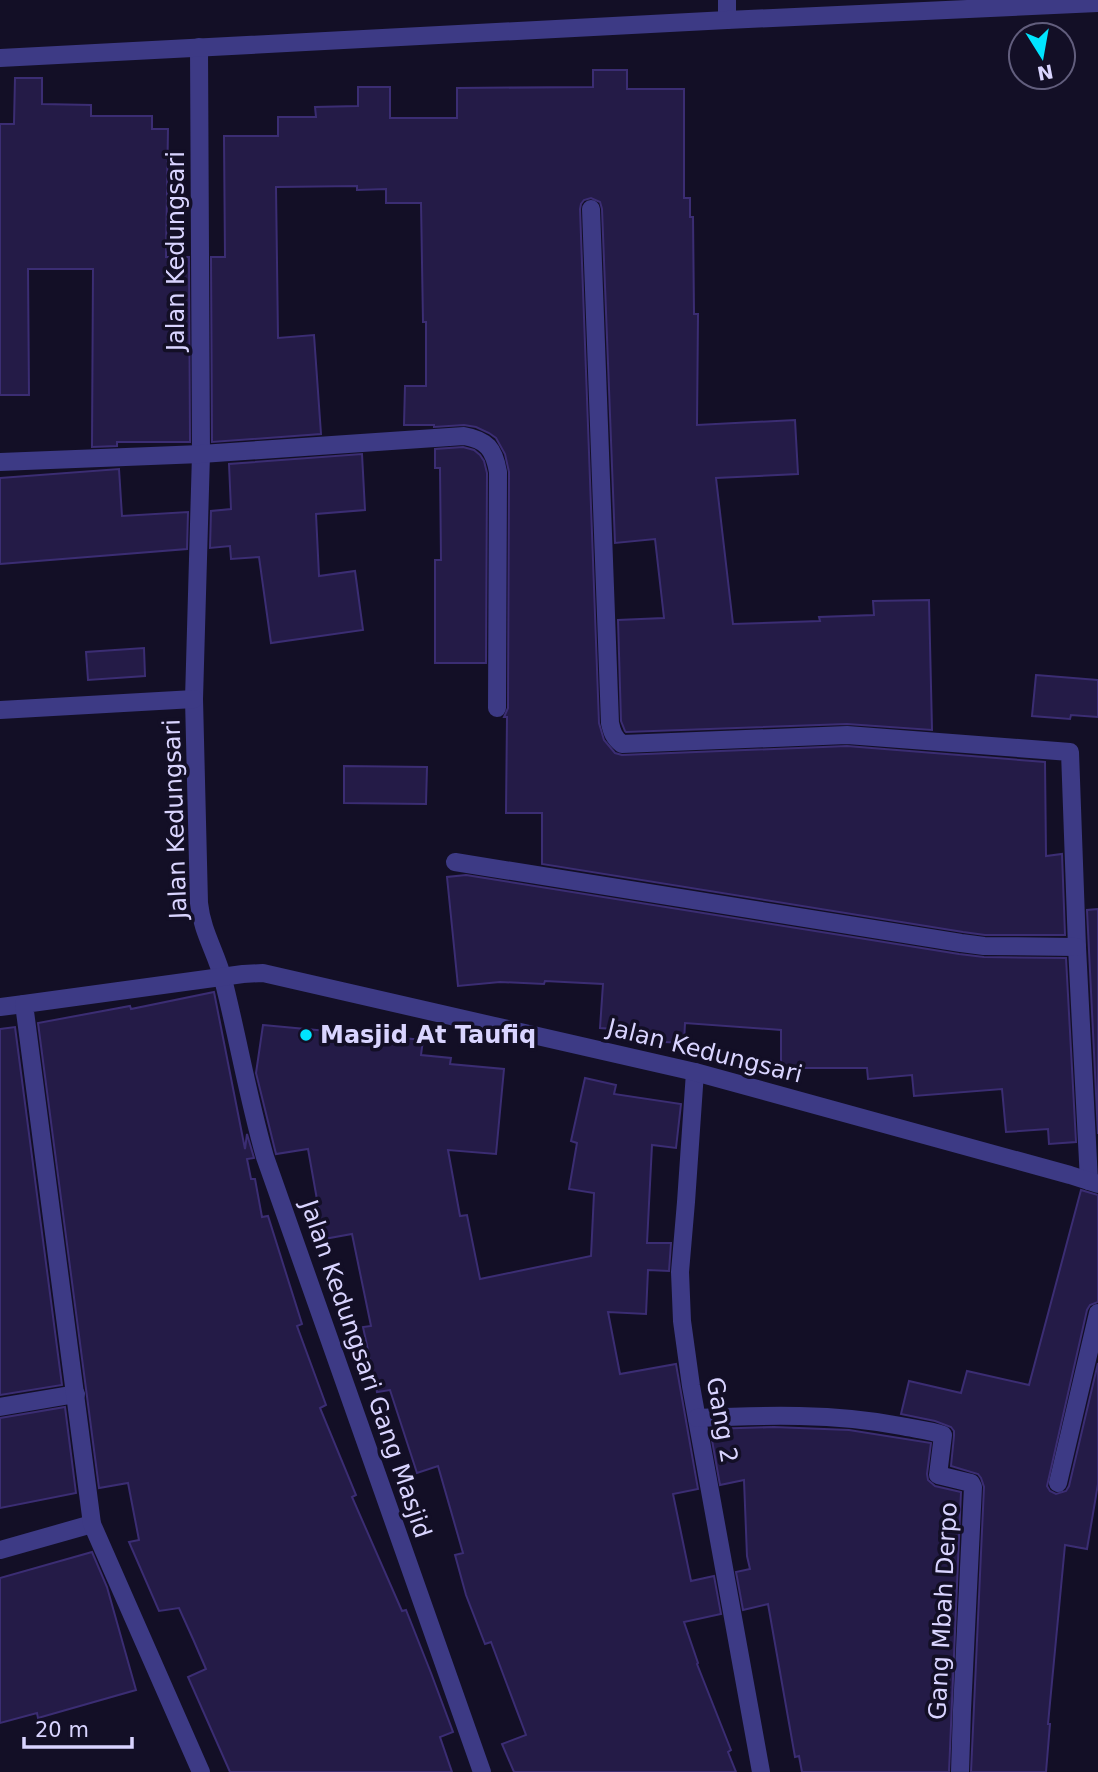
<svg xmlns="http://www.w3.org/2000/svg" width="1098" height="1772" font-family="'DejaVu Sans',sans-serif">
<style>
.building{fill:#241b47;stroke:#3b2d73;stroke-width:2}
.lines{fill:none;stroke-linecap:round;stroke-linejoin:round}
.minor{stroke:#3d3a85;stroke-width:18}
.poi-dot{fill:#00e5ff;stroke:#130f26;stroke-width:2.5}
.labels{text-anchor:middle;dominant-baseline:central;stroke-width:7;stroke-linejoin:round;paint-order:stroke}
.street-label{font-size:24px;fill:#d9d4ff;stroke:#130f26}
.poi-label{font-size:24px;font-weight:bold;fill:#d9d4ff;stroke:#130f26;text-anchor:start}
</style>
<rect width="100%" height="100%" fill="#130f26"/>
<g class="building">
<path d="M 593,70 L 627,70 L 627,89 L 684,89 L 684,198 L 690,198 L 690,217 L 693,217 L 694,314 L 698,314 L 697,425 L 795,420 L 798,474 L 716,478 L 733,624 L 820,621 L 819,617 L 874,615 L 873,601 L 929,600 L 932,730 L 847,724 L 626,732 L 625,731 L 621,721 L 618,620 L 664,618 L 655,539 L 615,543 L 602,209 L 600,202 L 591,198 L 584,200 L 581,204 L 580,209 L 599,723 L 604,740 L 615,753 L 622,755 L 847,746 L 1045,762 L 1046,856 L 1062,854 L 1065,935 L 985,935 L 963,932 L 542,864 L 542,813 L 506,813 L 507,717 L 504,717 L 508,708 L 509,472 L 505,454 L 496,438 L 489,433 L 476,427 L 464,425 L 434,427 L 434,425 L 404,425 L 405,386 L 426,386 L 426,322 L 423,322 L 421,203 L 386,203 L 386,189 L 357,190 L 357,186 L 276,187 L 278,338 L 314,335 L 321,434 L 212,442 L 211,257 L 225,257 L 224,136 L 278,136 L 278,117 L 316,117 L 315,107 L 358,106 L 358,87 L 390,87 L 390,118 L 457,118 L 457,88 L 593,87 Z"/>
<path d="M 15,78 L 42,78 L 42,104 L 91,105 L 91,116 L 152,116 L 152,129 L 168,129 L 166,257 L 189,257 L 190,442 L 117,442 L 117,446 L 92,447 L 93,269 L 28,269 L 29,395 L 0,395 L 0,124 L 14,124 Z"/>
<path d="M 463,447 L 474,450 L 480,455 L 484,461 L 487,473 L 486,663 L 435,663 L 435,560 L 441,560 L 440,468 L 435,468 L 435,449 Z"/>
<path d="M 362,454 L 365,510 L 316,514 L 319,576 L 355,571 L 363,630 L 271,643 L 259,557 L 231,559 L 230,546 L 210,548 L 211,511 L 231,509 L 229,464 Z"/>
<path d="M 119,469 L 122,516 L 188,512 L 187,549 L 0,564 L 0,478 Z"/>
<path d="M 144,648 L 145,676 L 88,680 L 86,652 Z"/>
<path d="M 1036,675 L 1098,680 L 1098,717 L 1071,715 L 1070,719 L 1032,716 Z"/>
<path d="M 344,766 L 427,767 L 426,804 L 344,803 Z"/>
<path d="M 466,875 L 959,954 L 984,957 L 1066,958 L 1076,1142 L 1049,1144 L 1048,1129 L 1006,1132 L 1002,1089 L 914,1096 L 912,1075 L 868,1079 L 867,1068 L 781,1068 L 781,1030 L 685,1023 L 684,1043 L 643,1041 L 643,1031 L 600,1028 L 603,984 L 545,981 L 544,984 L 500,982 L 458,986 L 447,877 Z"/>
<path d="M 1098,909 L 1098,1134 L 1087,910 Z"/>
<path d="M 214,992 L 245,1149 L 247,1134 L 254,1158 L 247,1159 L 251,1179 L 255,1179 L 262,1217 L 268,1216 L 302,1324 L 297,1326 L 326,1405 L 320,1408 L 356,1495 L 352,1497 L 402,1611 L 406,1610 L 431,1673 L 453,1732 L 440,1737 L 452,1772 L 230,1772 L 188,1677 L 206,1669 L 193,1639 L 179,1608 L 159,1611 L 129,1542 L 139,1540 L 128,1483 L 99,1488 L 38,1023 L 130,1006 L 131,1009 Z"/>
<path d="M 263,1025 L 423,1040 L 421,1055 L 451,1058 L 450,1064 L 504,1069 L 496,1154 L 448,1150 L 460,1216 L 467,1215 L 480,1279 L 591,1256 L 594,1193 L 569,1189 L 577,1143 L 571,1141 L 585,1078 L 616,1085 L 614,1094 L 681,1104 L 676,1148 L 652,1145 L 647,1243 L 671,1243 L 669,1271 L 648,1270 L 646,1314 L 608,1312 L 620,1374 L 676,1364 L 698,1489 L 673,1494 L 691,1581 L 714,1576 L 721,1614 L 684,1622 L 698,1663 L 697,1664 L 731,1750 L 728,1752 L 736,1772 L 514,1772 L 502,1744 L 526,1735 L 491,1642 L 485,1644 L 466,1595 L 455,1555 L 463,1553 L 438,1466 L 417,1473 L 390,1390 L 377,1392 L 363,1327 L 371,1326 L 352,1234 L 324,1239 L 308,1149 L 276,1154 L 256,1073 Z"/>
<path d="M 15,1027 L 62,1385 L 0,1395 L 0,1029 Z"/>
<path d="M 1081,1190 L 1098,1195 L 1098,1302 L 1090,1305 L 1087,1310 L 1047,1486 L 1050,1491 L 1056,1494 L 1066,1491 L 1069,1486 L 1098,1363 L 1098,1484 L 1087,1549 L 1065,1545 L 1048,1724 L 1050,1724 L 1046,1772 L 971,1772 L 984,1487 L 981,1478 L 978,1474 L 951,1466 L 954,1436 L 954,1431 L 951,1427 L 935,1421 L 901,1414 L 909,1381 L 961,1393 L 967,1371 L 1029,1385 Z"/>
<path d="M 65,1407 L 76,1493 L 0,1508 L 0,1418 Z"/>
<path d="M 774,1427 L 849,1430 L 931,1443 L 927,1474 L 928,1480 L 935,1486 L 961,1492 L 949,1772 L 802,1772 L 799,1756 L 795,1757 L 768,1604 L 743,1610 L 736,1572 L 750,1569 L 747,1556 L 744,1480 L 720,1485 L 710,1429 Z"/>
<path d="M 92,1552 L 107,1587 L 136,1690 L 38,1718 L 37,1713 L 0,1723 L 0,1578 Z"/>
</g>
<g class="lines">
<g class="minor">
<path d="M 727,0 L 727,20"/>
<path d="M 199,47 L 201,454 L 194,699 L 199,903 C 202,932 216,952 223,979 C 238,1038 248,1098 265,1157 L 482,1772"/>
<path d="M 0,58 L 727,20 L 1098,3"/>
<path d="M 591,209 L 610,723 C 612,732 614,738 622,744 L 847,735 L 1070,752 L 1077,947 L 1089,1181"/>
<path d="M 0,462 L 201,454 L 464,436 C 487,440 494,449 498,472 L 497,708"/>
<path d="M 0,710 L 194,699"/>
<path d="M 455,862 L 961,943 L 984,946 L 1077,947"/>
<path d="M 0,1007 L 24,1004"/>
<path d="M 695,1072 L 686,1202 L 680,1272 L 682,1321 L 691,1386 L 761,1772"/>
<path d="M 0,1407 L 76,1394"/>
<path d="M 697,1418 C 765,1415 834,1413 901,1426 C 915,1429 930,1430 943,1435 L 938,1475 L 971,1483 L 973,1487 L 962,1710 L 960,1772"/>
<path d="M 1058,1483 L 1098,1313"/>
<path d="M 0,1550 L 92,1524"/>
<path d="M 201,1772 L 92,1524 L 24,1004 L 243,974 L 263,973 L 695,1072 L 1070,1175 L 1098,1184"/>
</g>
</g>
<circle class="poi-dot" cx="306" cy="1035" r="7"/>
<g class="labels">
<g class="street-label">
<text transform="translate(176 251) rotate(-90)">Jalan Kedungsari</text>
<text transform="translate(175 819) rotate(-92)">Jalan Kedungsari</text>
<text transform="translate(705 1051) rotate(14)">Jalan Kedungsari</text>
<text transform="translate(366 1369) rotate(71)">Jalan Kedungsari Gang Masjid</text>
<text transform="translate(722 1420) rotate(80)">Gang 2</text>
<text transform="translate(943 1611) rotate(-87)">Gang Mbah Derpo</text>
</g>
<g class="poi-label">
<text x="320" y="1035">Masjid At Taufiq</text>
</g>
</g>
<g transform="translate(1042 56) rotate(169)"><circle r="33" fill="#130f26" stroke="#625e7d" stroke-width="2"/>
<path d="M0-5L12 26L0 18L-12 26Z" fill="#00e5ff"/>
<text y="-10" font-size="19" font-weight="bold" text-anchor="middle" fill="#d9d4ff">N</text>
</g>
<path d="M24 1737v10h108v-10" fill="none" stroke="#d9d4ff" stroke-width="3.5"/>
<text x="35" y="1737" font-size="21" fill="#d9d4ff" stroke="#130f26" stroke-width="5" paint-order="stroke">20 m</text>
</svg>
